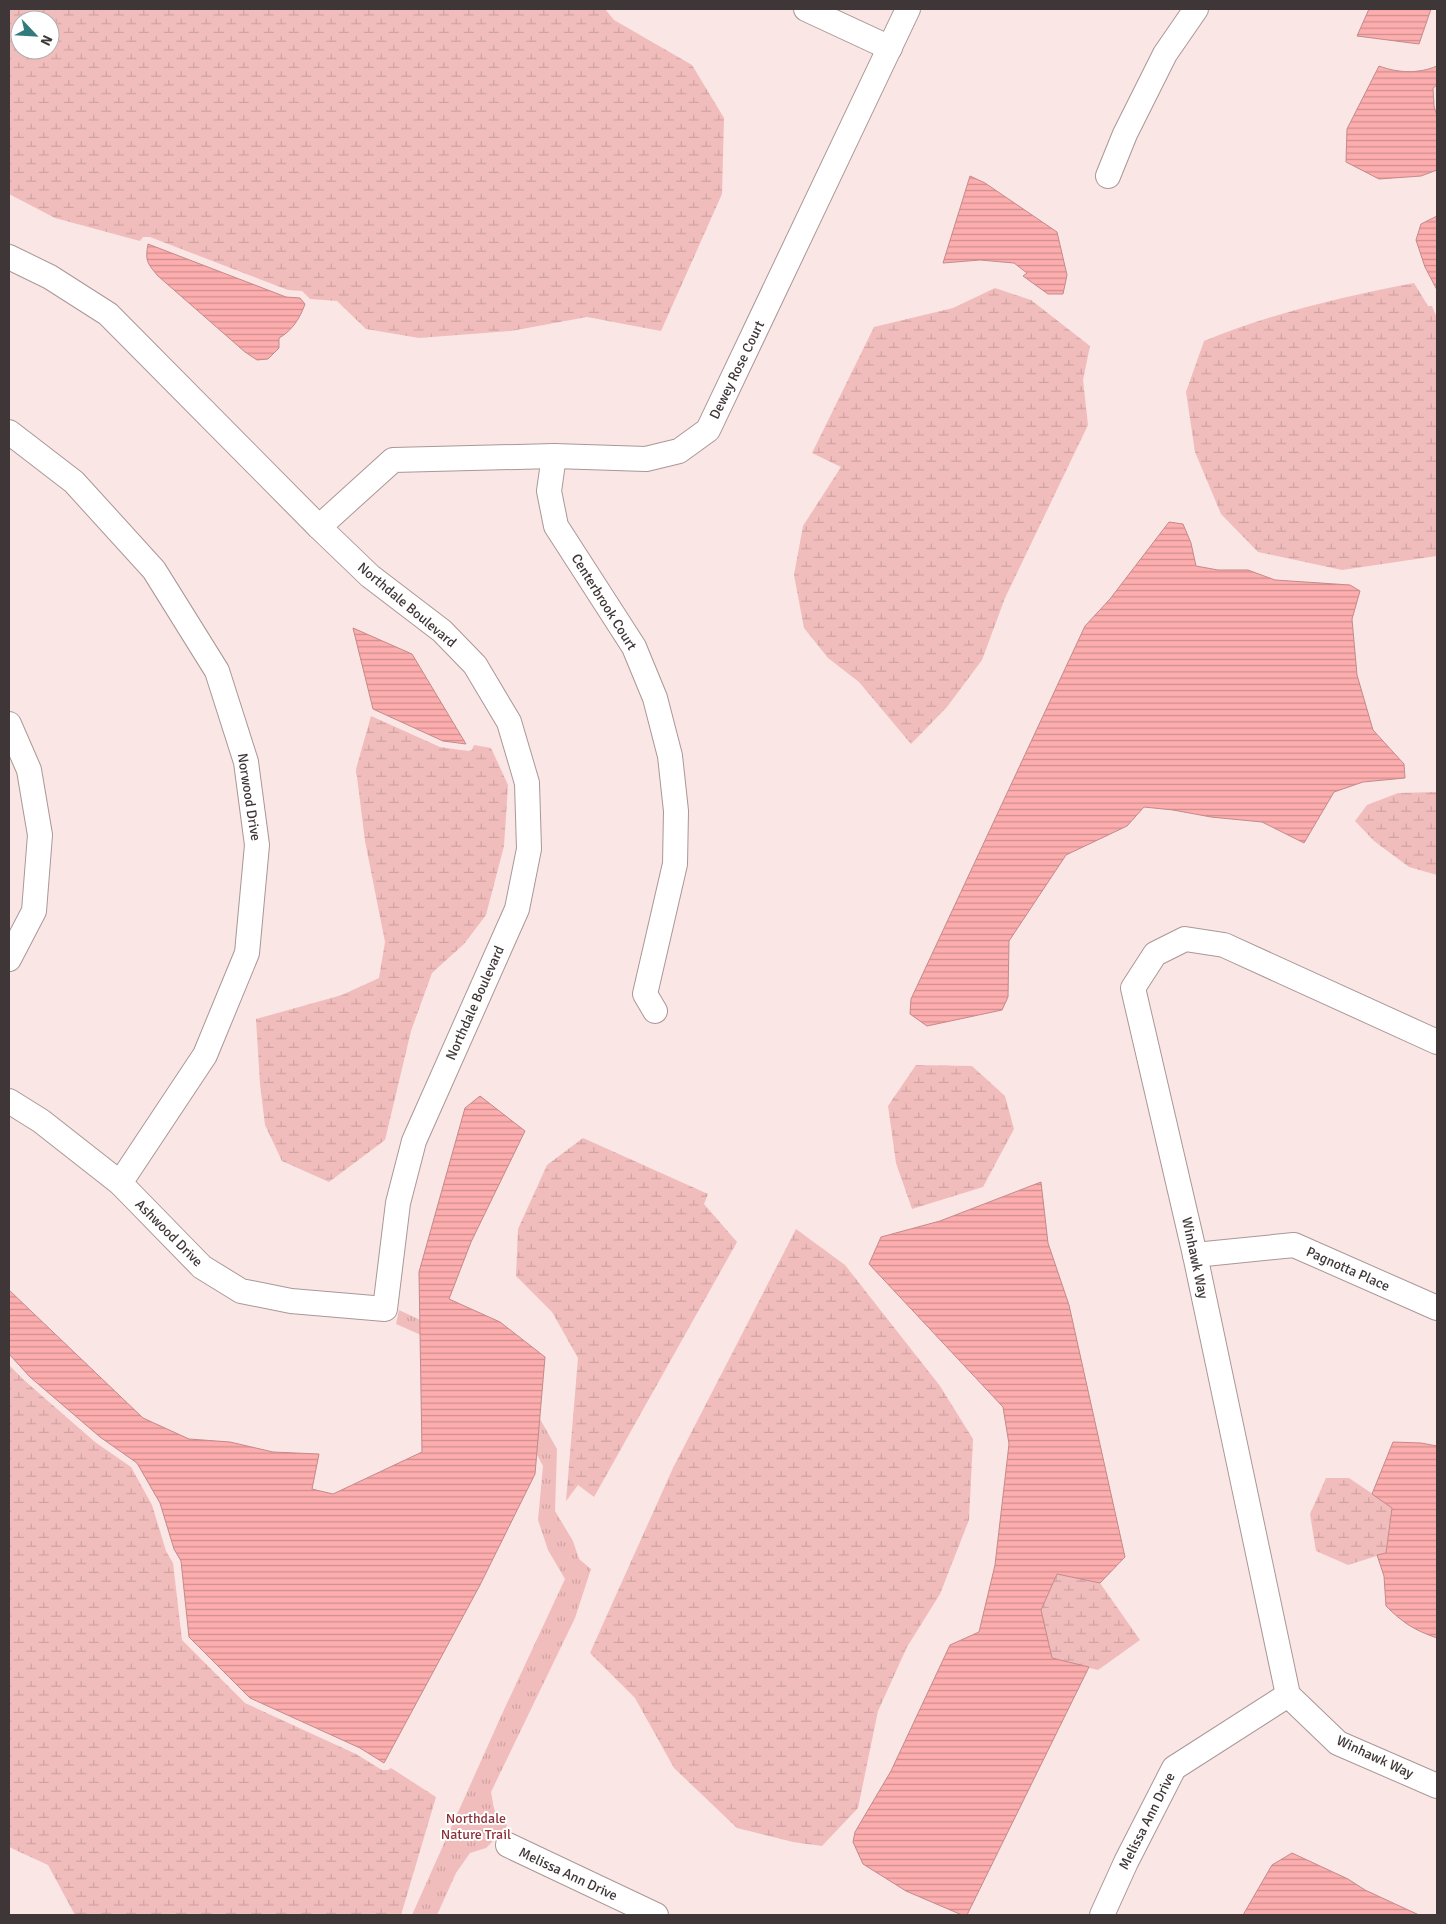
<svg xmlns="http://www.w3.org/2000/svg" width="1446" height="1924" font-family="Signika,sans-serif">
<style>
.wetland{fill:url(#wetland-marsh);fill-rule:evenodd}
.park{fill:url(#park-tufts)}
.water{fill:url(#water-rules);stroke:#c48a8a}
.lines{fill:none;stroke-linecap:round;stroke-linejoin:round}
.minor-casing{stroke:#aa9797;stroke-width:26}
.minor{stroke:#fff;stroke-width:24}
.labels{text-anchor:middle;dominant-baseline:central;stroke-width:4;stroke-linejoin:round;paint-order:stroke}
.street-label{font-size:14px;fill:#3f3737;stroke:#fff}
.park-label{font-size:14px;fill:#8d3139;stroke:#fff}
</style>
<defs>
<pattern id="wetland-marsh" width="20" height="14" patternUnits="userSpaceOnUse" patternTransform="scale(1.25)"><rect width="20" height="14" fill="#f0bdbc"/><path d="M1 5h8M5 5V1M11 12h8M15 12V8" fill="none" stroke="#cfa3a2"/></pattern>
<pattern id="park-tufts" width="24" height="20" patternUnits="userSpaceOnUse" patternTransform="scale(1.25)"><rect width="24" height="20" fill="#f0bdbc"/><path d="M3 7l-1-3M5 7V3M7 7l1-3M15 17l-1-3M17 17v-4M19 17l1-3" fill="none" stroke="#cfa3a2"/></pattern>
<pattern id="water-rules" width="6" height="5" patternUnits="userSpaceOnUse" patternTransform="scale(1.25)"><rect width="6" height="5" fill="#fdadae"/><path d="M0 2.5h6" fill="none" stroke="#ce8e8e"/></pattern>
</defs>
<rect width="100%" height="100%" fill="#fae6e5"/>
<g class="wetland">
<path d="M 9,9 L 605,9 L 614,20 L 692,65 L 724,118 L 722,194 L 661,331 L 587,317 L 511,331 L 419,338 L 366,329 L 337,301 L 310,299 L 302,291 L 288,290 L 150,237 L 143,237 L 140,241 L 55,218 L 9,194 ZM 20,20 L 50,20 L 50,50 L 20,50 Z"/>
<path d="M 1414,283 L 1428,306 L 1432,306 L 1437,318 L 1437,556 L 1342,570 L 1258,552 L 1221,514 L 1195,452 L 1186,392 L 1204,341 C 1272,313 1342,297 1414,283 Z"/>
<path d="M 995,288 L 1031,300 L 1090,346 L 1083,380 L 1088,425 L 1005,598 L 982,660 L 947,707 L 911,744 L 859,682 L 828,658 L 804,628 L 794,575 L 803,526 L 841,467 L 812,453 L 874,327 L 953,308 Z"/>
<path d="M 371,716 L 440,747 L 468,751 L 472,750 L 474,745 L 491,748 L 508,785 L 504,846 L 486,915 L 464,944 L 432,973 L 411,1031 L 385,1140 L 329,1182 L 282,1161 L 265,1125 L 260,1084 L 256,1019 L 342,995 L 379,978 L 385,942 L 365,841 L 356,769 Z"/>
<path d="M 1437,792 L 1437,875 L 1409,867 L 1374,841 L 1355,821 L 1367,805 L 1398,793 Z"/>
<path d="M 916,1065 L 972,1066 L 1005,1096 L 1014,1129 L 983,1187 L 912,1209 L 896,1163 L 888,1106 Z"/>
<path d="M 583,1138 L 708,1194 L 704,1204 L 737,1242 L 594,1497 L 578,1485 L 566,1501 L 578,1358 L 552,1312 L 516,1276 L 518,1229 L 547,1165 Z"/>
<path d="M 796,1229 L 845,1265 L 940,1386 L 973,1439 L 969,1520 L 940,1594 L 907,1647 L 878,1711 L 858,1808 L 822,1846 L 793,1842 L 737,1828 L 674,1768 L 635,1698 L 590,1653 L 673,1468 Z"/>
<path d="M 9,1365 L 25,1381 L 95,1442 L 131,1467 L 152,1505 L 166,1551 L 173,1563 L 182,1640 L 245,1703 L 356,1754 L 382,1770 L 388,1770 L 391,1768 L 436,1797 L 401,1915 L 75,1915 L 48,1865 L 9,1847 Z"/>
<path d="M 1326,1478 L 1349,1478 L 1392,1507 L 1386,1553 L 1348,1565 L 1316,1551 L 1310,1514 Z"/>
<path d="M 1057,1574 L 1100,1583 L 1140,1640 L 1098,1670 L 1052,1659 L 1041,1610 Z"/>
</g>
<path class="park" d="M 399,1310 L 431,1325 L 498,1345 L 557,1449 L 555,1511 L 573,1541 L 579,1559 L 591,1569 L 575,1618 L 491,1792 C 494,1807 493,1816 507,1825 L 501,1837 L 495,1839 L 486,1848 L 470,1853 L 456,1873 L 437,1915 L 412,1915 L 502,1714 L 565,1579 L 548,1550 L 538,1520 L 543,1466 L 489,1365 L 396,1324 Z"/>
<g class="water">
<path d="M 1369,9 L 1431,9 L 1419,44 L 1357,36 Z"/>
<path d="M 1379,66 C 1398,73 1418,74 1437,66 L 1437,85 L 1433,88 L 1434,106 L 1437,116 L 1437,170 L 1421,176 L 1379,179 L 1346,162 L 1347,129 Z"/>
<path d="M 970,176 L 985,183 L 1057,232 L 1067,275 L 1063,294 L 1048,294 L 1023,276 L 1027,273 L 1014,263 L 980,260 L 943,263 Z"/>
<path d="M 1437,216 L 1437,290 L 1425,267 L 1416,240 L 1421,224 Z"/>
<path d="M 148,244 L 286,297 L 300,298 L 305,304 C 300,318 292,331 279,338 L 279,348 L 268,359 L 257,360 L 245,352 L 158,276 C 147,263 145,261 148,244 Z"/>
<path d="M 1169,522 L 1183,524 L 1191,543 L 1196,566 L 1218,570 L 1248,570 L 1275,580 L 1350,585 L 1360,591 L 1352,619 L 1357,675 L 1373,730 L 1404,764 L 1405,778 L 1363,782 L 1334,792 L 1304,843 L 1262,822 L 1211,817 L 1173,810 L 1144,807 L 1127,826 L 1066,855 L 1009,941 L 1008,997 L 1002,1010 L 927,1026 L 910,1014 L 911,999 L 1085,626 L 1110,599 Z"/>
<path d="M 353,628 L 412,654 L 466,744 L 443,741 L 373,709 Z"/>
<path d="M 480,1096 L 525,1131 L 471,1242 L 449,1299 L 500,1322 L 545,1357 L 535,1474 L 480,1585 L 384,1763 L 360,1748 L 250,1698 L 189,1637 L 181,1561 L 174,1549 L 160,1503 L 137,1463 L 100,1437 L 30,1377 L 9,1354 L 9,1290 L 143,1418 L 189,1439 L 230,1442 L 273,1452 L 319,1454 L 312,1489 L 333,1494 L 422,1452 L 419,1272 L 465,1108 Z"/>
<path d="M 1041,1182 L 1048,1243 L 1069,1305 L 1125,1557 L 1100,1583 L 1057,1574 L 1041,1610 L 1052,1658 L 1089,1667 L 967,1915 L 962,1915 L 906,1891 L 863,1864 L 853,1842 L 855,1832 L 891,1771 L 950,1645 L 979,1632 L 995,1565 L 1009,1444 L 1003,1407 L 869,1264 L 881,1237 L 940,1221 Z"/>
<path d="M 1393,1442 L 1421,1443 L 1437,1446 L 1437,1638 C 1414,1630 1403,1623 1386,1606 L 1384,1576 L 1377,1555 L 1386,1553 L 1392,1508 L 1372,1494 Z"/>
<path d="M 1292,1853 L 1348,1879 L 1365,1890 L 1419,1915 L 1243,1915 L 1272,1865 Z"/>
</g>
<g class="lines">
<g class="minor-casing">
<g id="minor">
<path d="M 806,9 L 890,48"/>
<path d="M 1108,176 L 1125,134 L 1165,54 L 1196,9"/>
<path d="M 9,257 L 50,277 L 108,314 L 319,527 L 370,576 L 442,631 L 475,665 L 509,722 L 527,783 L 529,849 L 517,909 L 414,1141 L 398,1203 L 385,1309 L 291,1301 L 241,1291 L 202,1267 L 120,1183 L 41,1121 L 9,1101"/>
<path d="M 9,432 L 74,482 L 154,570 L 217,671 L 246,762 L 257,845 L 247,953 L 205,1055 L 120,1183"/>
<path d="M 554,456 L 549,491 L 556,526 L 634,647 L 655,698 L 670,756 L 676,811 L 675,864 L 645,994 L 655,1011"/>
<path d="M 319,527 L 393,460 L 554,456 L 646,459 L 679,451 L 708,430 L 908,9"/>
<path d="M 9,724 L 29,770 L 40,835 L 34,911 L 9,959"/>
<path d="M 1437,1042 L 1224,945 L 1185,939 L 1155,954 L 1133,988 L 1195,1255 L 1288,1695 L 1338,1743 L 1437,1786"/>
<path d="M 1195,1255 L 1294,1245 L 1437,1308"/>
<path d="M 508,1845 L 656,1915"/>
<path d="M 1102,1915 L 1126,1862 L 1174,1768 L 1288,1695"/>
</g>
</g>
<use href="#minor" class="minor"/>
</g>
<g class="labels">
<g class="street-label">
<text transform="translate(737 370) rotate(-64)">Dewey Rose Court</text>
<text transform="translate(604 602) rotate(58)">Centerbrook Court</text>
<text transform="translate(407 605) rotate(40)">Northdale Boulevard</text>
<text transform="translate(249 797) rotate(81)">Norwood Drive</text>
<text transform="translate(475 1003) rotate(-66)">Northdale Boulevard</text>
<text transform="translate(169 1233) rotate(45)">Ashwood Drive</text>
<text transform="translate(1195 1258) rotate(78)">Winhawk Way</text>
<text transform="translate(1348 1269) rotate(24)">Pagnotta Place</text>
<text transform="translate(1375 1757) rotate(25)">Winhawk Way</text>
<text transform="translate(1147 1821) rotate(-63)">Melissa Ann Drive</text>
<text transform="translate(568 1874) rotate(25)">Melissa Ann Drive</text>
</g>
<g class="park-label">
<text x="476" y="1818">Northdale<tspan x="476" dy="16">Nature Trail</tspan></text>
</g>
</g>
<rect width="1446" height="1924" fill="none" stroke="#3f3737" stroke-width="20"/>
<g transform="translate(35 35) rotate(115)"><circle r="24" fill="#ffffff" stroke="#b2afaf"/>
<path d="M0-4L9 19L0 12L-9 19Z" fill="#317b7c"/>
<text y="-8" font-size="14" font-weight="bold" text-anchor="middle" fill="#3f3737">N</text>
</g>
</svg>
